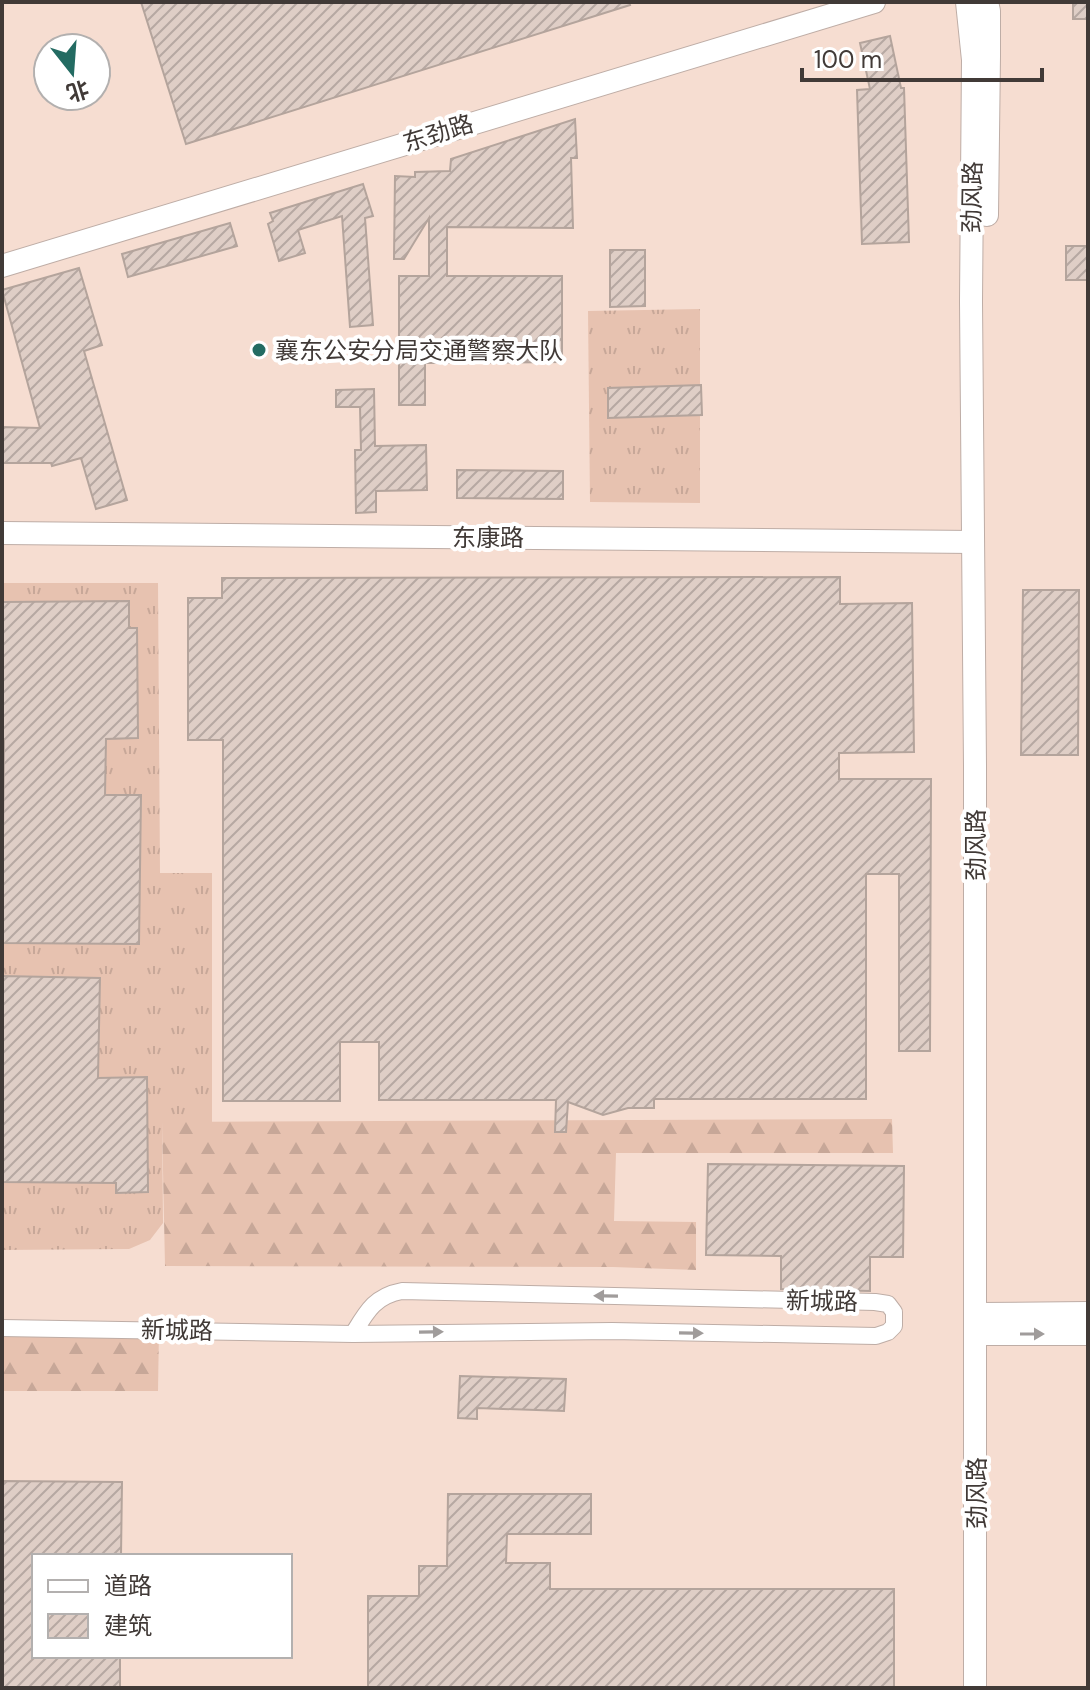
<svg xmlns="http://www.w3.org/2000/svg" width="1090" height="1690" font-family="'DM Sans','Noto Sans SC',sans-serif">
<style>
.built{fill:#f6ddd1;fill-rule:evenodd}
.grass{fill:url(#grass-tufts)}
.forest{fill:url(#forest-firs)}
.building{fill:url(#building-hatch);stroke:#b4a49c;stroke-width:2}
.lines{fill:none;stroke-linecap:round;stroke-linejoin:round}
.street-casing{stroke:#beada6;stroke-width:18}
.secondary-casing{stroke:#beada6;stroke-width:24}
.street{stroke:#fff;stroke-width:16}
.secondary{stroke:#fff;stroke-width:22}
.oneway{fill:#a09c9b}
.poi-dot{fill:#236b62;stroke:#fff;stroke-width:3}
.labels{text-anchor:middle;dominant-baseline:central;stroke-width:8;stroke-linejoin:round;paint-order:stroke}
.street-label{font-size:24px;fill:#413a37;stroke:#fff}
.poi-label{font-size:24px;fill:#413a37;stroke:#fff;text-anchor:start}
</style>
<defs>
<pattern id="grass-tufts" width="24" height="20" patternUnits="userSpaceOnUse" patternTransform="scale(2)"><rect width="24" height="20" fill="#e7c2b0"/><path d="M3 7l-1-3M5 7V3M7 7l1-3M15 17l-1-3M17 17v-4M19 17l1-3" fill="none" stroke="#c7a798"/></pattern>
<pattern id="forest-firs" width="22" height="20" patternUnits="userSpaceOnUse" patternTransform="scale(2)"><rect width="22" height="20" fill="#e7c2b0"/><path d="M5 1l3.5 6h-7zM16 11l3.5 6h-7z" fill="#c7a798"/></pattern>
<pattern id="building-hatch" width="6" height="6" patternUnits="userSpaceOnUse" patternTransform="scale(2)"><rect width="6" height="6" fill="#dfcec6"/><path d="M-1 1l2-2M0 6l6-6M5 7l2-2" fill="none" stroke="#b6a8a2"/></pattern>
</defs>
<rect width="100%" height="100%" fill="#fdebe3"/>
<path class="built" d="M 2,2 L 1088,2 L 1088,1688 L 2,1688 ZM 48,48 L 96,48 L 96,96 L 48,96 ZM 34,1556 L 290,1556 L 290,1656 L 34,1656 Z"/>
<g class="grass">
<path d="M 700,309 L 700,503 L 590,502 L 588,311 Z"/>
<path d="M 2,583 L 158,583 L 160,873 L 212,873 L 212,1122 L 162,1122 L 163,1223 L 150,1240 L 129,1249 L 2,1250 Z"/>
</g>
<g class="forest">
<path d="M 892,1119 L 893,1153 L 616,1153 L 614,1221 L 696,1222 L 696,1270 L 613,1267 L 165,1266 L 162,1122 Z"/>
<path d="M 2,1328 L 159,1329 L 158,1391 L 2,1391 Z"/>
</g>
<g class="building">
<path d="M 141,2 L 629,2 L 630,5 L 186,144 Z"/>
<rect x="1073" y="2" width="15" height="17"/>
<path d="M 890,36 L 901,88 L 904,88 L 909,242 L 862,244 L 857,90 L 870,89 L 860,43 Z"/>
<path d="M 575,119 L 577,158 L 571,158 L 573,228 L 447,227 L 447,276 L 562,276 L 562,362 L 425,363 L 425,405 L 399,405 L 399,276 L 429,276 L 429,218 L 404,259 L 394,259 L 395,176 L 415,177 L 415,172 L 450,171 L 451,159 Z"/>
<path d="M 363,184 L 373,216 L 365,218 L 373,325 L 350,327 L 342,216 L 298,230 L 305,253 L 279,261 L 268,224 L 273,221 L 270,213 Z"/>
<path d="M 230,223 L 237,246 L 128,277 L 122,254 Z"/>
<rect x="1066" y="246" width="22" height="34"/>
<path d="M 610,250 L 645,250 L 645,306 L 610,307 Z"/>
<path d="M 79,268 L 102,345 L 84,351 L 127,500 L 96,509 L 81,458 L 52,466 L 51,463 L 2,463 L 2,427 L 40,428 L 2,290 Z"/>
<path d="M 701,385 L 702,415 L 608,418 L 608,388 Z"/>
<path d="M 374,389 L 375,446 L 426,445 L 427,490 L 376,491 L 376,512 L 356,513 L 355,450 L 361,450 L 360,407 L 336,407 L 336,390 Z"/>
<path d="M 457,470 L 563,471 L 563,499 L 457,498 Z"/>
<path d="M 840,577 L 840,604 L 912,603 L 914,752 L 839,753 L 839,779 L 931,779 L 930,1051 L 899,1051 L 899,874 L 866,874 L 866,1099 L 654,1099 L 654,1108 L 628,1108 L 603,1115 L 568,1102 L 566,1132 L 555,1132 L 556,1100 L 379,1100 L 379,1042 L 340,1042 L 340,1101 L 223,1101 L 223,740 L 188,740 L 188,598 L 222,598 L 222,578 Z"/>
<path d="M 1023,590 L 1079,590 L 1078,755 L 1021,755 Z"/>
<path d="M 129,601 L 129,628 L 137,628 L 138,738 L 106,739 L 105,795 L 141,795 L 139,944 L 2,943 L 4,739 L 2,739 L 2,602 Z"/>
<path d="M 2,976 L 100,978 L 98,1078 L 147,1077 L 148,1192 L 116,1193 L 116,1183 L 2,1182 Z"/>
<path d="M 708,1164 L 904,1166 L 903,1257 L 870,1257 L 870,1291 L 781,1289 L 781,1256 L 706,1255 Z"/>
<path d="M 460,1376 L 566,1379 L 564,1411 L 477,1408 L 477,1419 L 458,1418 Z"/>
<path d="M 2,1481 L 122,1482 L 121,1556 L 34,1556 L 34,1656 L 120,1656 L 120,1688 L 2,1688 Z"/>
<path d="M 448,1494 L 591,1494 L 591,1534 L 507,1534 L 506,1563 L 550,1563 L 550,1589 L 894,1589 L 894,1688 L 368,1688 L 368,1596 L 419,1596 L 419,1566 L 447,1566 Z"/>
</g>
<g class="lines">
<g class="street-casing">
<path id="street" d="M 2,1328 L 353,1334 L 612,1331 L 876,1336 L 888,1332 L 894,1326 L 894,1312 L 888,1304 L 875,1302 L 402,1291 C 375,1296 367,1311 353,1334"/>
</g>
<g class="secondary-casing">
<g id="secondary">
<path d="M 967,2 L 973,60 L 971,302 L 975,766 L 975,1688"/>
<path d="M 987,2 L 989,11 L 989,56 L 987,215"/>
<path d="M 2,266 L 874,2"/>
<path d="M 2,533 L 973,542"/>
<path d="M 977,1314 L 1088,1313"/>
<path d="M 976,1334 L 1088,1334"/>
</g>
</g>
<use href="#street" class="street"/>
<use href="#secondary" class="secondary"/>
</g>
<defs><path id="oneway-solid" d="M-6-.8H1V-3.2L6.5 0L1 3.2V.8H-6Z" transform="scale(2)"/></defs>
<g class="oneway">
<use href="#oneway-solid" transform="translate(606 1296) rotate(-179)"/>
<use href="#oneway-solid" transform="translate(431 1332) rotate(-1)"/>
<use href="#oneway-solid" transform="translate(691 1333) rotate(1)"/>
<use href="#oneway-solid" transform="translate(1032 1334)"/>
</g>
<circle class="poi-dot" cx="259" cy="350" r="8"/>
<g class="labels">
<g class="street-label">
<text transform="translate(438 133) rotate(-17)">东劲路</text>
<text transform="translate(972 197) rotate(-89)">劲风路</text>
<text x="488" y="537">东康路</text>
<text transform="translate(975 845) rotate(-90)">劲风路</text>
<text transform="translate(822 1301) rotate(1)">新城路</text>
<text transform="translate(177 1330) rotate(1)">新城路</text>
<text transform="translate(976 1493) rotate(-90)">劲风路</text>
</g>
<g class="poi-label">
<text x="275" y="350">襄东公安分局交通警察大队</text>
</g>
</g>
<rect width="1090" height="1690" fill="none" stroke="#413a37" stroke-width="8"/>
<rect x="32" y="1554" width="260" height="104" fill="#ffffff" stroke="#b3b0af" stroke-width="2"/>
<rect x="48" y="1580" width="40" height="12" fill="#ffffff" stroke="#b3b0af" stroke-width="2"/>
<text x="104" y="1594" font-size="24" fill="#413a37">道路</text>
<rect x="48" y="1614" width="40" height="24" fill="url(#building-hatch)" stroke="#b3b0af" stroke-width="2"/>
<text x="104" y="1634" font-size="24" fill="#413a37">建筑</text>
<g transform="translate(72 72) rotate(163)"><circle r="38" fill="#ffffff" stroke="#b3b0af" stroke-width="2"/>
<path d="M0-6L14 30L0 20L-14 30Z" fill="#236b62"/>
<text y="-12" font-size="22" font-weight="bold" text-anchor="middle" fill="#413a37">北</text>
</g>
<path d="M802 68v12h240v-12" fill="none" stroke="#413a37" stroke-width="4"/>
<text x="814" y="68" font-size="24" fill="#413a37" stroke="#ffffff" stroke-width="6" paint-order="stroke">100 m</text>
</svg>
